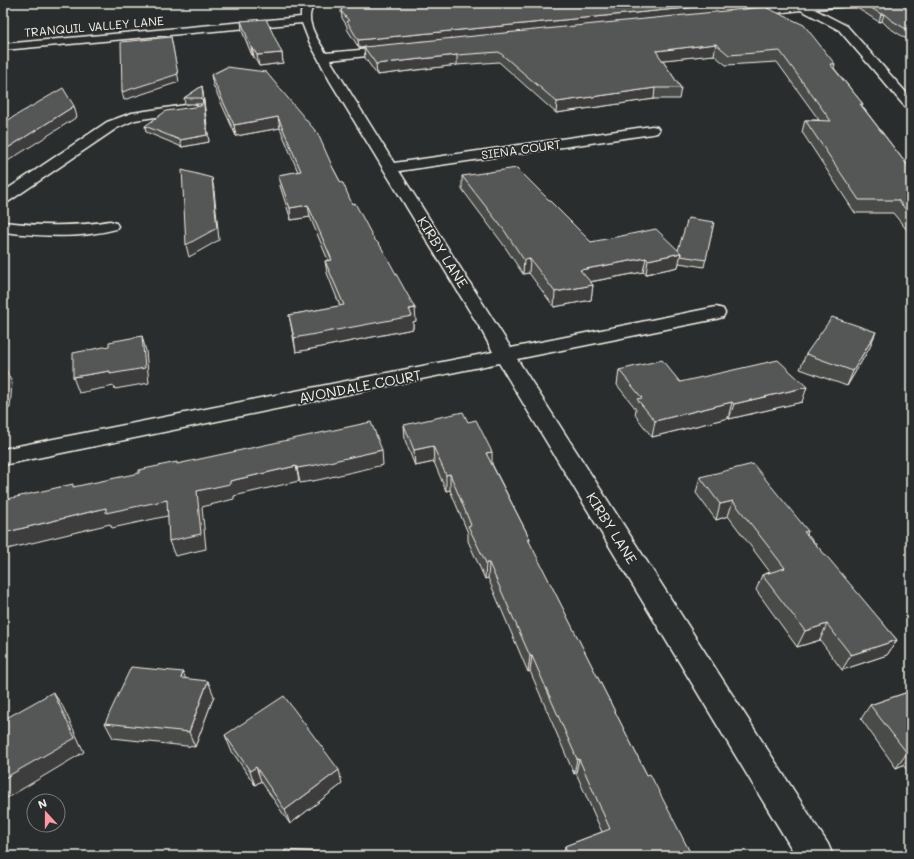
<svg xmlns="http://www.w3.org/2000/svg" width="914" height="859" font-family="Mali,sans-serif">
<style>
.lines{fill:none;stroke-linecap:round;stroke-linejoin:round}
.minor-casing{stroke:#f4f1e8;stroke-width:3}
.minor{fill:#2a2d2e;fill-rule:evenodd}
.wall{fill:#494b4a;stroke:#f4f1e8}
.shaded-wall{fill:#3c3d3c;stroke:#f4f1e8}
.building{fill:#555756;stroke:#f4f1e8}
.labels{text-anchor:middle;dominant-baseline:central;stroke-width:3.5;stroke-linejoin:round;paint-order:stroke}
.far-street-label{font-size:12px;fill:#f4f1e8;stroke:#2a2d2e}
.street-label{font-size:14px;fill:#f4f1e8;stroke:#2a2d2e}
</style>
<rect width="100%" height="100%" fill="#2a2d2e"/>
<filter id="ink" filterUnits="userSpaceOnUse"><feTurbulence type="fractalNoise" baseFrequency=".025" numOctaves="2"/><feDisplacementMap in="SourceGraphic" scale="8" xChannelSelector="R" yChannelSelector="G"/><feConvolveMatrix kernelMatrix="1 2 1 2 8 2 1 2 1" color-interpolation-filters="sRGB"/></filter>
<g filter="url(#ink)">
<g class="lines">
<g class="minor-casing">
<g id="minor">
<path d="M 307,3 L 317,3 C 315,5 312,8 311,11 C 306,24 320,43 326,53 L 394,47 L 399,50 L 394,53 L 330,60 L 394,163 L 652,126 L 657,127 L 659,130 L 657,133 L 652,134 L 399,171 L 511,348 L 716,307 L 723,309 L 725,313 L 723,317 L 716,319 L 517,359 L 828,844 L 833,856 L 796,856 L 499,363 L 3,465 L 3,449 L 493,352 L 483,333 L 330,81 L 309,41 L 302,23 L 3,50 L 3,44 L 301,17 L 301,12 Z"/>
<path d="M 815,3 L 856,3 L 851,6 L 814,9 L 847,26 L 911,98 L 911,110 L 907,109 L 839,30 L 801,10 L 743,17 L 738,14 L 743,11 Z"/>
<path d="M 192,104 L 196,105 L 198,108 L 196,111 L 135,120 L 117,128 L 8,202 L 3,204 L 3,192 L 107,122 L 132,113 Z"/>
<path d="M 110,221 L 116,223 L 118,226 L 116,229 C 79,239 40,236 3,232 L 3,222 C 39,226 74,227 110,221 Z"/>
</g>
</g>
<use href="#minor" class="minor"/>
</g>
<g class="wall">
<path d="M 344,3 L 748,3 L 746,9 L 835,64 L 834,68 L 863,104 L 862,106 L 911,170 L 911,235 L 893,213 L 855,213 L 802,132 L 805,120 L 819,120 L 777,62 L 726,65 L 714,55 L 662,60 L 681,88 L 679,99 L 654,99 L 556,113 L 499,62 L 457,65 L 377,75 L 365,58 L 364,48 L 359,48 L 347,29 L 347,26 L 342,18 L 341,11 Z"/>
<path d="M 855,3 L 911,3 L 911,42 L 888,27 L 882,21 L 879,22 L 854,6 Z"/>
<path d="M 241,21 L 282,53 L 283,63 L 259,66 L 254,57 L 253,58 L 242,31 Z"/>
<path d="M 227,67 L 333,168 L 352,204 L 416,321 L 413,322 L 413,329 L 296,352 L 289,315 L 340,306 L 327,273 L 325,261 L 328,260 L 310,217 L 291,220 L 280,186 L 278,175 L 298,172 L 280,128 L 236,136 L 213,85 L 211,75 Z"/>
<path d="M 202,86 L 209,142 L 182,147 L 146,132 L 145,126 L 201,106 L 201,104 L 185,104 L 184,98 Z"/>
<path d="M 462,176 L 591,242 L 678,250 L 714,222 L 704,267 L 679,263 L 678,267 L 646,274 L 643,272 L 590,282 L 593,285 L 591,300 L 554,307 L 529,273 L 523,274 L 503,244 L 462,189 Z"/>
<path d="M 870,347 L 847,386 L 800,369 L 806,354 Z"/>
<path d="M 619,370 L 680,382 L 802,402 L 729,419 L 728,418 L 652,437 L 635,415 L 636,409 L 617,385 Z"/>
<path d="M 404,425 L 492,464 L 530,539 L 529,542 L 647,775 L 692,856 L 563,856 L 565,846 L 602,832 L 576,773 L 574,774 L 530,671 L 528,672 L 488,578 L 485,579 L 468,541 L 468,533 L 450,490 L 446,491 L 434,462 L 415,466 L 405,440 Z"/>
<path d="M 700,477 L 808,531 L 807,534 L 897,640 L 887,655 L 842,670 L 820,640 L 797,647 L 756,590 L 762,575 L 770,572 L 728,516 L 716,520 L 696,493 Z"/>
<path d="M 186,679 L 214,696 L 195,747 L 113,738 L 105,723 Z"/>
<path d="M 911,691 L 911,775 L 903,765 L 896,768 L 861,719 L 870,705 Z"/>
<path d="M 225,735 L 342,784 L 290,824 L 261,781 L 255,785 L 231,750 Z"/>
</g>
<g class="shaded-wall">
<path d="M 738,3 L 748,3 L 746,10 L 359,48 L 358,40 Z"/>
<path d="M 881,14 L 884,14 L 882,21 L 879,22 Z"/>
<path d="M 171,37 L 179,82 L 124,100 L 122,92 Z"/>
<path d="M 716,44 L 714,55 L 654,61 L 656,51 Z"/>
<path d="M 251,47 L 252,47 L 254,57 L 253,58 Z"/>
<path d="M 282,53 L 283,63 L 259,66 L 257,55 Z"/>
<path d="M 457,55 L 457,65 L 377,75 L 376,64 Z"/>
<path d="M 202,86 L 209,142 L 182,147 L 180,140 L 207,135 Z"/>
<path d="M 655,88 L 654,99 L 556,113 L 557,102 Z"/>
<path d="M 74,106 L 77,117 L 3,164 L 3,151 Z"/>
<path d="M 278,117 L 280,128 L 236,136 L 234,125 Z"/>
<path d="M 212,178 L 214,190 L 219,240 L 189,257 L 186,245 Z"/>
<path d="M 308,205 L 310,217 L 291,220 L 290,208 Z"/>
<path d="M 681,253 L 678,267 L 646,274 L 648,260 Z"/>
<path d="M 646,258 L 643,272 L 578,284 L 580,270 Z"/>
<path d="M 530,259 L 529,273 L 523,274 L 524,260 Z"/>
<path d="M 593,285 L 591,300 L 554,307 L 555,292 Z"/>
<path d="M 415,308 L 416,321 L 413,322 L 413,329 L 296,352 L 294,338 Z"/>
<path d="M 876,332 L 870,347 L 847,386 L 853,371 Z"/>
<path d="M 142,336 L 146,351 L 149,383 L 115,389 L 114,386 L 79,393 L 73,377 L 110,371 Z"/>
<path d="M 5,368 L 12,383 L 10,408 L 3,410 L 3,388 Z"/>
<path d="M 807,387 L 802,402 L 729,419 L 734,404 Z"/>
<path d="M 732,402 L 728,418 L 652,437 L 655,421 Z"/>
<path d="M 433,446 L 434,462 L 415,466 L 414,450 Z"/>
<path d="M 382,450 L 383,465 L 318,480 L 300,483 L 297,468 Z"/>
<path d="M 492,452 L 492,467 L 486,453 Z"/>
<path d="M 296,466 L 299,481 L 234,496 L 234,499 L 202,507 L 206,549 L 175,556 L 169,541 L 197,491 L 230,481 Z"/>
<path d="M 450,474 L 450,490 L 446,491 L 446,475 Z"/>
<path d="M 167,500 L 172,515 L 112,528 L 110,524 L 3,550 L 3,533 L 106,508 Z"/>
<path d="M 733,501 L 728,516 L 716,520 L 720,504 Z"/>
<path d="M 486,563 L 489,563 L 488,578 L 485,579 Z"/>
<path d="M 827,624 L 820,640 L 797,647 L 805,631 Z"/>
<path d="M 897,640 L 887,655 L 842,670 L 851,655 Z"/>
<path d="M 530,656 L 532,656 L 530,671 L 528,672 Z"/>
<path d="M 183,672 L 189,687 L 181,678 Z"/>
<path d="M 208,681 L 214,696 L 195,747 L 189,732 Z"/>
<path d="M 53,692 L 63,707 L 84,752 L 7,798 L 3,793 L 3,779 Z"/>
<path d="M 911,752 L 911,755 L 903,765 L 896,768 L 907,753 Z"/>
<path d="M 577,759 L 579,759 L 576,773 L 574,774 Z"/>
<path d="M 256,767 L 261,781 L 255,785 L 250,771 Z"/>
<path d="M 339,770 L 342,784 L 290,824 L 285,810 Z"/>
</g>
<g class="building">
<path d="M 344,3 L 738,3 L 358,40 L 347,21 L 349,21 L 341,11 Z"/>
<path d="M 863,3 L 911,3 L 911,32 L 891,20 L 884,14 L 881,14 Z"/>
<path d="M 765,7 L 804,25 L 835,64 L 830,64 L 863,104 L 860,104 L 911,170 L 911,216 L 898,200 L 859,200 L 805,120 L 831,121 L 780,51 L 729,55 L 716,44 L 656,51 L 681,88 L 655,88 L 557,102 L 499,52 L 457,55 L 376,64 L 364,47 Z"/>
<path d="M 266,19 L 282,53 L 257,55 L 252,47 L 251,47 L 241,21 Z"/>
<path d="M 171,37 L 178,74 L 122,92 L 121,42 Z"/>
<path d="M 227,67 L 266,72 L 318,134 L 333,168 L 341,183 L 343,183 L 352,204 L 355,203 L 374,239 L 380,245 L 415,308 L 409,309 L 412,316 L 294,338 L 289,315 L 344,305 L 325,261 L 332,260 L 308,205 L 290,208 L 278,175 L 301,171 L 278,117 L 234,125 L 211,75 Z"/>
<path d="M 202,86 L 207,135 L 180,140 L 145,126 L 166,111 L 201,106 L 203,101 L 200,98 L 184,98 Z"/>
<path d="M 63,88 L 74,106 L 3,151 L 3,123 Z"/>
<path d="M 517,168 L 591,242 L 656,229 L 681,253 L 648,260 L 646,258 L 580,270 L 593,285 L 555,292 L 530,259 L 524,260 L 504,230 L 462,176 Z"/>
<path d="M 182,170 L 212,178 L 217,228 L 186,245 Z"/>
<path d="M 688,218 L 714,222 L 706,260 L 681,256 L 681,253 L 678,250 Z"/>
<path d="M 832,317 L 876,332 L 853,371 L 806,354 Z"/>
<path d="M 142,336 L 145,368 L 110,374 L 110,371 L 73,377 L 73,353 L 109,346 L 109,342 Z"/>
<path d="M 662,360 L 680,382 L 778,360 L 807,387 L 734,404 L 732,402 L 655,421 L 637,399 L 642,398 L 619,370 Z"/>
<path d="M 3,368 L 5,368 L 3,388 Z"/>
<path d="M 463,412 L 468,422 L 476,420 L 492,452 L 486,453 L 530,539 L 528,539 L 647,775 L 650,774 L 692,856 L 569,856 L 565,846 L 610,829 L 579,759 L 577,759 L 532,656 L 530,656 L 489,563 L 486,563 L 468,526 L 471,525 L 450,474 L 446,475 L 433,446 L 414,450 L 404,425 Z"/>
<path d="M 371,422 L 382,450 L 316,465 L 297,468 L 296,466 L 230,481 L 230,484 L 197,491 L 201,534 L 169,541 L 167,500 L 106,513 L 106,508 L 3,533 L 3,500 L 73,484 L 73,487 L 139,473 L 139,470 L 177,462 L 177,464 Z"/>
<path d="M 753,464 L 808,531 L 804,532 L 830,560 L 897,640 L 851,655 L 827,624 L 805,631 L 762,575 L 785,568 L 733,501 L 720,504 L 700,477 Z"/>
<path d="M 131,667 L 183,672 L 181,678 L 208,681 L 189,732 L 105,723 Z"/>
<path d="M 911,691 L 911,752 L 907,753 L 870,705 Z"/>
<path d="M 53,692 L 75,738 L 3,779 L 3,720 Z"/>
<path d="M 284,696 L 339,770 L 285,810 L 256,767 L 250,771 L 225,735 Z"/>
<path d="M 285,850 L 354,854 L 354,856 L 284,856 Z"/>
</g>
</g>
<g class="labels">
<g class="far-street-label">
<text transform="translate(94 26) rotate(-5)">TRANQUIL VALLEY LANE</text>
<text transform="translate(521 149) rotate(-8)">SIENA COURT</text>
</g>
<g class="street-label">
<text transform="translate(443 252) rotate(58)">KIRBY LANE</text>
<text transform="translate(360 386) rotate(-11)">AVONDALE COURT</text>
<text transform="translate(612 528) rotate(58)">KIRBY LANE</text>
</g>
</g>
<rect width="914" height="859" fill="none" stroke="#2a2d2e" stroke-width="16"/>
<rect x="8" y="8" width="898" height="843" fill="none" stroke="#f4f1e8" stroke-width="1.5" filter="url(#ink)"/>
<g transform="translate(46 813) rotate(339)"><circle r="19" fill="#2a2d2e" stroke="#7b7b78"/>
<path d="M0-3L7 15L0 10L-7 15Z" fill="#ff9aa2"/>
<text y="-6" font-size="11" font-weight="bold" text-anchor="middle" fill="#f4f1e8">N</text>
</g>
</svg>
